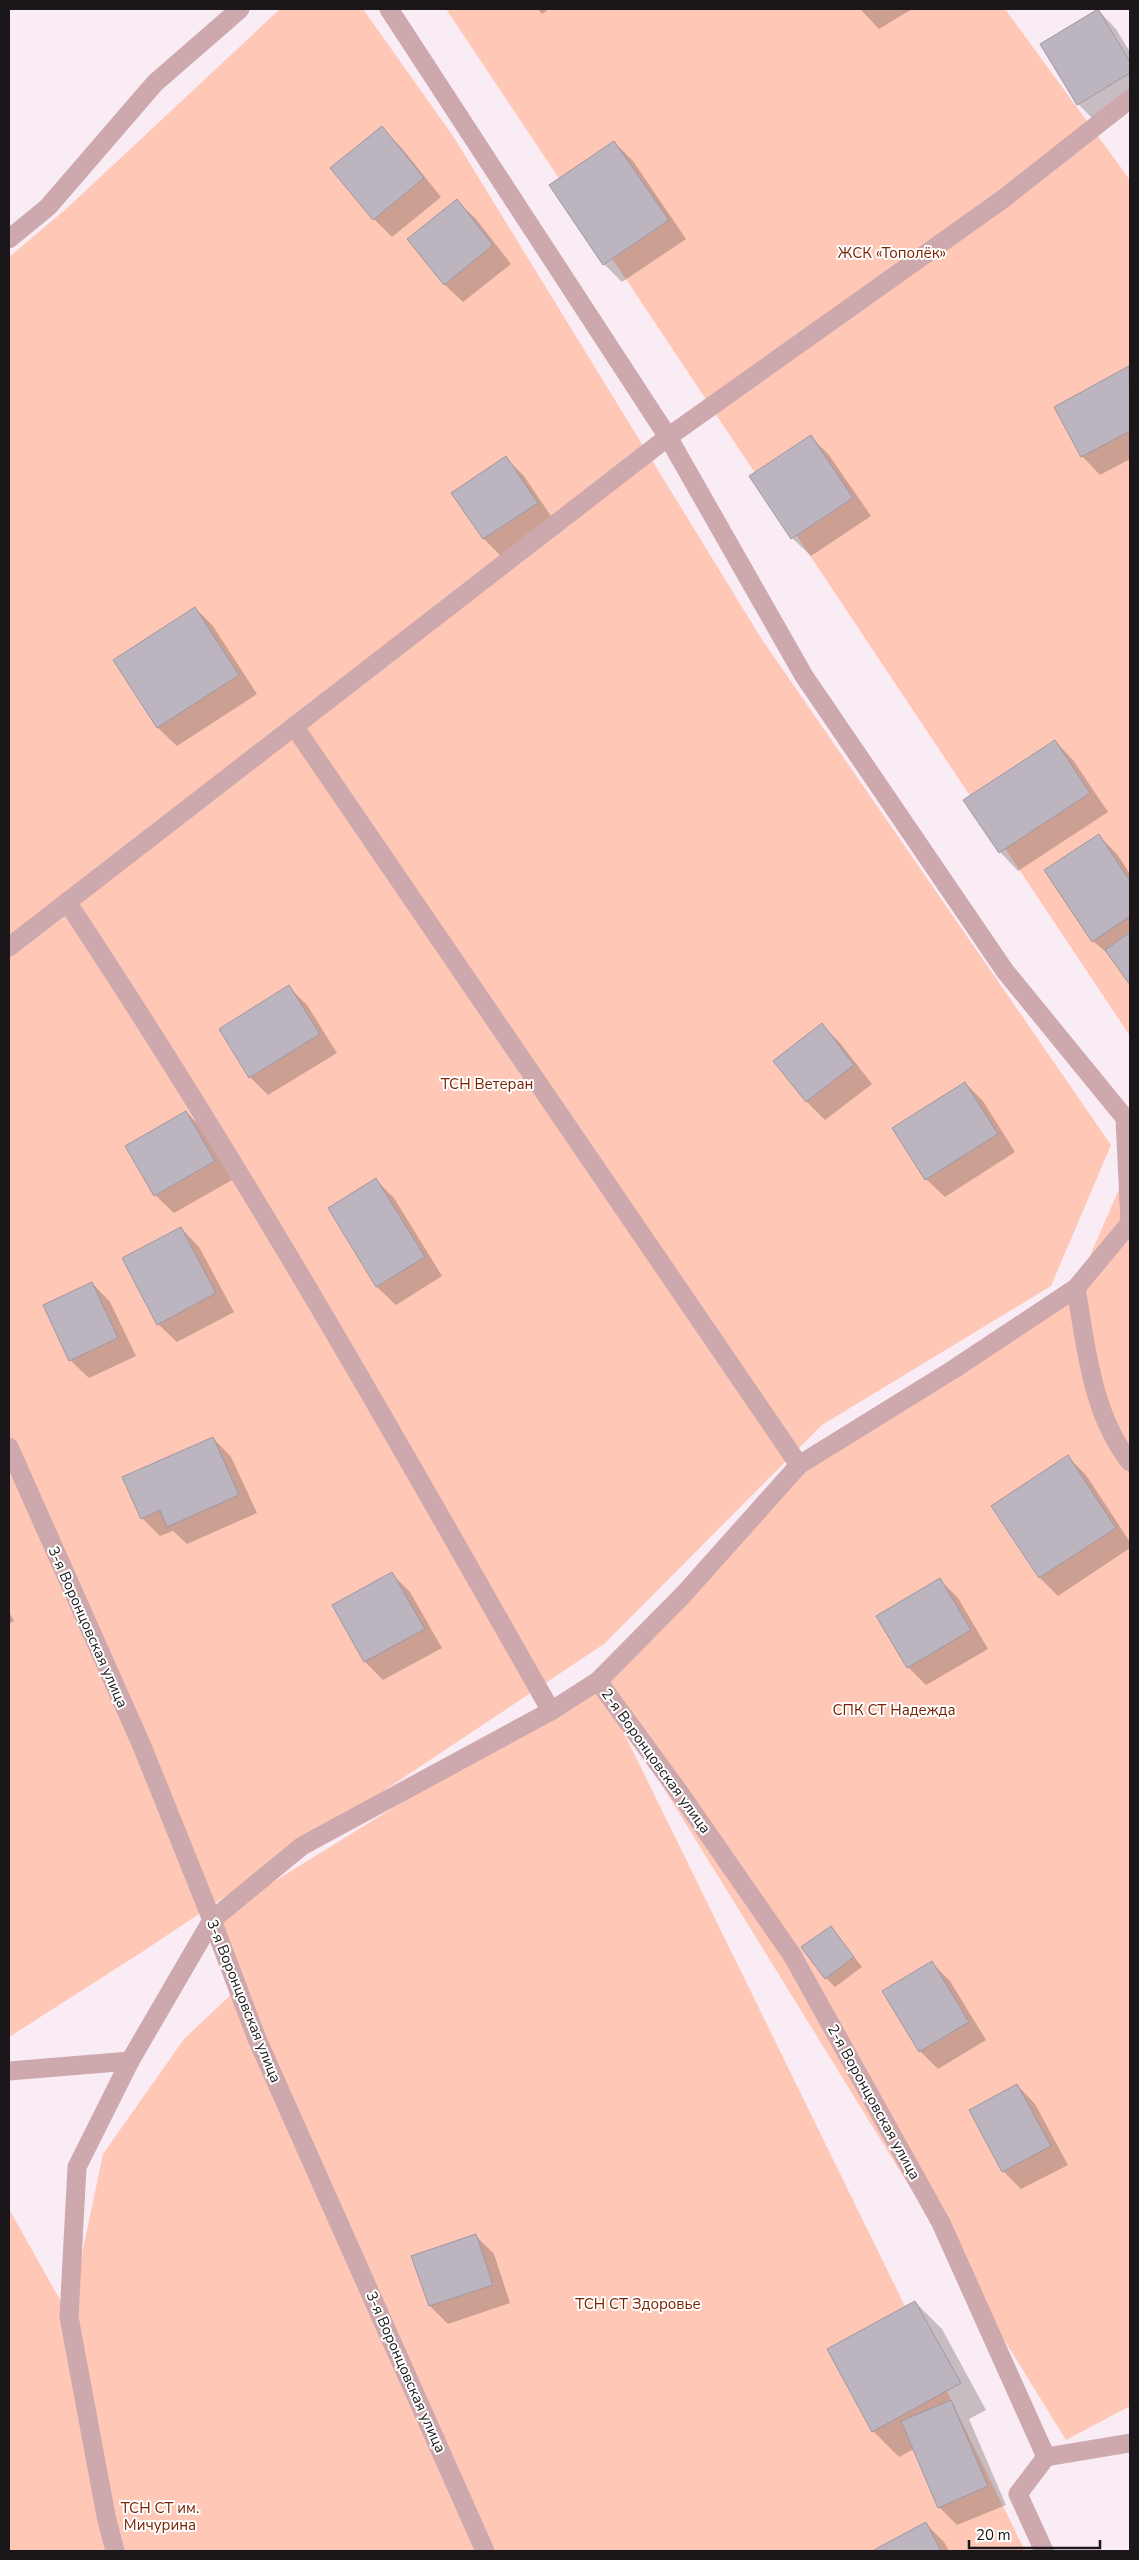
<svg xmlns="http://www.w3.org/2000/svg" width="1139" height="2560" font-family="'Nunito Sans',sans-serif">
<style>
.green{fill:#fec7b6}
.shadow{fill:#0003}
.building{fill:#bcb4bf;stroke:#9f97a2}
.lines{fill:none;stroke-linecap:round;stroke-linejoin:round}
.service{stroke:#cda8ac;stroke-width:19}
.labels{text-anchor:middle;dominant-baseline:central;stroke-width:4;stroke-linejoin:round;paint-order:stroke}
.park-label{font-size:15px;fill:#792203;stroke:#fff}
.street-label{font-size:15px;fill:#1b1619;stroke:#fff}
</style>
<rect width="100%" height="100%" fill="#faecf4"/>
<g class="green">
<path d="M 280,9 L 363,9 L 453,136 L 761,638 L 1111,1145 L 1051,1286 L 822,1425 L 604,1644 L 142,1952 L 9,2037 L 9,257 L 65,210 Z"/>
<path d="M 446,9 L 1005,9 L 1130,180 L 1130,1036 Z"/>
<path d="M 1130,1164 L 1130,2406 L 1066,2440 L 602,1688 L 1025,2551 L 9,2551 L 9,2209 L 69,2316 L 103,2154 L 184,2039 L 238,1988 L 212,1920 L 598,1681 L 799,1465 L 1076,1288 Z"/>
</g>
<g class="shadow">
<path d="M 538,9 L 549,9 L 542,14 Z"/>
<path d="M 860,9 L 912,9 L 879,29 Z"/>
<path d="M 1098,10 L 1116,29 L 1130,52 L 1130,102 L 1096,122 L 1078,104 Z"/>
<path d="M 381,128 L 400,146 L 441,197 L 392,237 L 374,219 Z"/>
<path d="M 614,142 L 633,161 L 686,239 L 622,282 L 604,264 Z"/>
<path d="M 457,201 L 476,219 L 511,264 L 463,302 L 444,284 Z"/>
<path d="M 1129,368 L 1130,459 L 1100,475 L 1082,456 L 1055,407 Z"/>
<path d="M 811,437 L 829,455 L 871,516 L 811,556 L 792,538 Z"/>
<path d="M 506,458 L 524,476 L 555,522 L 502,557 L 484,539 L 453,494 Z"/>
<path d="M 195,608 L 213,626 L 257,694 L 177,746 L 158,728 L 114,660 Z"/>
<path d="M 1055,741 L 1073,760 L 1108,812 L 1018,871 L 1000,852 Z"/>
<path d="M 1098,835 L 1117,854 L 1130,874 L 1130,983 L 1113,958 L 1093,941 Z"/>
<path d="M 289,987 L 307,1005 L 337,1053 L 268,1095 L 250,1077 Z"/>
<path d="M 822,1025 L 840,1043 L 872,1084 L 825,1120 L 806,1101 Z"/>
<path d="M 965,1083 L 983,1101 L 1015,1152 L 945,1197 L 926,1179 Z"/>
<path d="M 186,1112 L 204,1130 L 232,1180 L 174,1213 L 155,1195 Z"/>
<path d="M 376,1180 L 394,1198 L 442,1276 L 396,1305 L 377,1287 L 329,1208 Z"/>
<path d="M 181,1228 L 199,1247 L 234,1312 L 177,1342 L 158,1324 Z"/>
<path d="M 92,1283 L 110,1302 L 136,1356 L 89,1378 L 70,1360 Z"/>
<path d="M 213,1438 L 231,1457 L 257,1513 L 187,1544 L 173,1531 L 160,1536 L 142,1518 Z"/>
<path d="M 1068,1457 L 1086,1475 L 1130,1542 L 1130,1548 L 1058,1596 L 1040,1578 Z"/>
<path d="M 392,1574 L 410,1592 L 442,1648 L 383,1680 L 365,1662 L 334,1606 Z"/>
<path d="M 940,1580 L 958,1598 L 988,1649 L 926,1685 L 908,1667 Z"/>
<path d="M 9,1612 L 14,1621 L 9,1624 Z"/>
<path d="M 831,1927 L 862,1967 L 835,1987 L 826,1978 Z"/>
<path d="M 932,1963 L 950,1981 L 986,2040 L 938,2069 L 920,2051 Z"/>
<path d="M 1017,2085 L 1035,2104 L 1068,2165 L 1021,2189 L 1003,2171 Z"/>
<path d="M 475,2235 L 494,2254 L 510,2303 L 448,2324 L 430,2306 Z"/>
<path d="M 915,2302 L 942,2329 L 986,2410 L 969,2419 L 1006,2505 L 957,2525 L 939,2507 L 914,2449 L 899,2457 L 873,2431 Z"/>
<path d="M 926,2524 L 944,2542 L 949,2551 L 874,2551 Z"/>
</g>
<g class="building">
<path d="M 1098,9 L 1130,62 L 1130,73 L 1077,105 L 1040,44 Z"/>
<path d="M 382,126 L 424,178 L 373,220 L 330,168 Z"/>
<path d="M 614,141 L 669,220 L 603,265 L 549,185 Z"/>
<path d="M 457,199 L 493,245 L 444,285 L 407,239 Z"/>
<path d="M 1129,366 L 1130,431 L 1081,457 L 1054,407 Z"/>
<path d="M 811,435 L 853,498 L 791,539 L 749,476 Z"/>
<path d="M 506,456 L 538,503 L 483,539 L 451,493 Z"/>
<path d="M 195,607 L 239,675 L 157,728 L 113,660 Z"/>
<path d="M 1055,740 L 1090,793 L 999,853 L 963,800 Z"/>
<path d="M 1099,834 L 1130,881 L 1130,916 L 1092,942 L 1044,870 Z"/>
<path d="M 1130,932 L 1130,985 L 1105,950 Z"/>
<path d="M 289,985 L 320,1034 L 249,1078 L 219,1029 Z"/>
<path d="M 822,1023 L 854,1065 L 806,1102 L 773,1061 Z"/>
<path d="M 965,1082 L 998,1134 L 925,1180 L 892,1128 Z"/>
<path d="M 186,1111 L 215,1161 L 154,1196 L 125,1146 Z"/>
<path d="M 376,1178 L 425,1257 L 376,1287 L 328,1208 Z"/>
<path d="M 181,1227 L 216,1293 L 157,1325 L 122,1258 Z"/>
<path d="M 92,1282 L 118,1338 L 69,1361 L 43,1305 Z"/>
<path d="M 213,1437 L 239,1495 L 167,1527 L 160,1510 L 141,1519 L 122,1477 Z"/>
<path d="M 1068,1455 L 1116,1528 L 1039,1578 L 991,1506 Z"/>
<path d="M 392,1572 L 425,1629 L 364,1662 L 332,1605 Z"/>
<path d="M 940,1578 L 971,1630 L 907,1668 L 876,1616 Z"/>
<path d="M 831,1926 L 854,1957 L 825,1979 L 801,1947 Z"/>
<path d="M 932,1961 L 969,2022 L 919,2052 L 882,1991 Z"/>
<path d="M 1017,2084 L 1051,2146 L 1002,2172 L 969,2110 Z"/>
<path d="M 476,2234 L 493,2285 L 429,2306 L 411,2256 Z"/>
<path d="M 915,2301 L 961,2383 L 872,2432 L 827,2349 Z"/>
<path d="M 951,2400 L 988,2486 L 938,2508 L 901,2421 Z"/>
<path d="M 926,2522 L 941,2551 L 872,2551 Z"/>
</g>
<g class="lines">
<g class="service">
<path d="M 389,9 L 668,437 L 804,676 L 1005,971 L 1125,1118 L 1130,1223"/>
<path d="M 9,239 L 48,207 L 155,83 L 240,9"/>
<path d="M 294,726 L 799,1465"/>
<path d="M 67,902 C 241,1164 396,1437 551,1711"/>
<path d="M 9,947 L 668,437 L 1003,199 L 1130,99"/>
<path d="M 1076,1288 C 1086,1348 1092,1414 1130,1462"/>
<path d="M 9,1447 L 142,1746 L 212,1920 L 257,2039 L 485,2551"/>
<path d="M 598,1681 L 679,1792 L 792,1955 L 941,2223 L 1046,2457"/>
<path d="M 9,2071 L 130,2061 L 212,1920 L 302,1846 L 551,1711 L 598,1681 L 683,1595 L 799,1465 L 954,1369 L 1076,1288 L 1130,1223"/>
<path d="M 1046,2457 L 1130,2443"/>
<path d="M 115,2551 L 106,2516 L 69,2317 L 77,2167 L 130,2061"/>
<path d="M 1044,2551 L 1018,2494 L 1046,2457"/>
</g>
</g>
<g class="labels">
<g class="park-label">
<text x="892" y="253">ЖСК «Тополёк»</text>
<text x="487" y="1084">ТСН Ветеран</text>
<text x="894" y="1710">СПК СТ Надежда</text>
<text x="638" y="2304">ТСН СТ Здоровье</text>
<text x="160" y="2508">ТСН СТ им.<tspan x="160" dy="17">Мичурина</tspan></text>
</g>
<g class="street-label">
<text transform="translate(88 1627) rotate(66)">3-я Воронцовская улица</text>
<text transform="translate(656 1761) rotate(54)">2-я Воронцовская улица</text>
<text transform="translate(244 2001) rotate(68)">3-я Воронцовская улица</text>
<text transform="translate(874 2102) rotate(61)">2-я Воронцовская улица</text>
<text transform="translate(406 2372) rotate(66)">3-я Воронцовская улица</text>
</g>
</g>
<rect width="1139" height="2560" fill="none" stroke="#1b1619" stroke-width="20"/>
<path d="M969 2540v8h131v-8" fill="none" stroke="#1b1619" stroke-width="2.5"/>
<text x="976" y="2540" font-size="15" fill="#1b1619" stroke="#ffffff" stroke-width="4" paint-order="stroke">20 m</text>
</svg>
